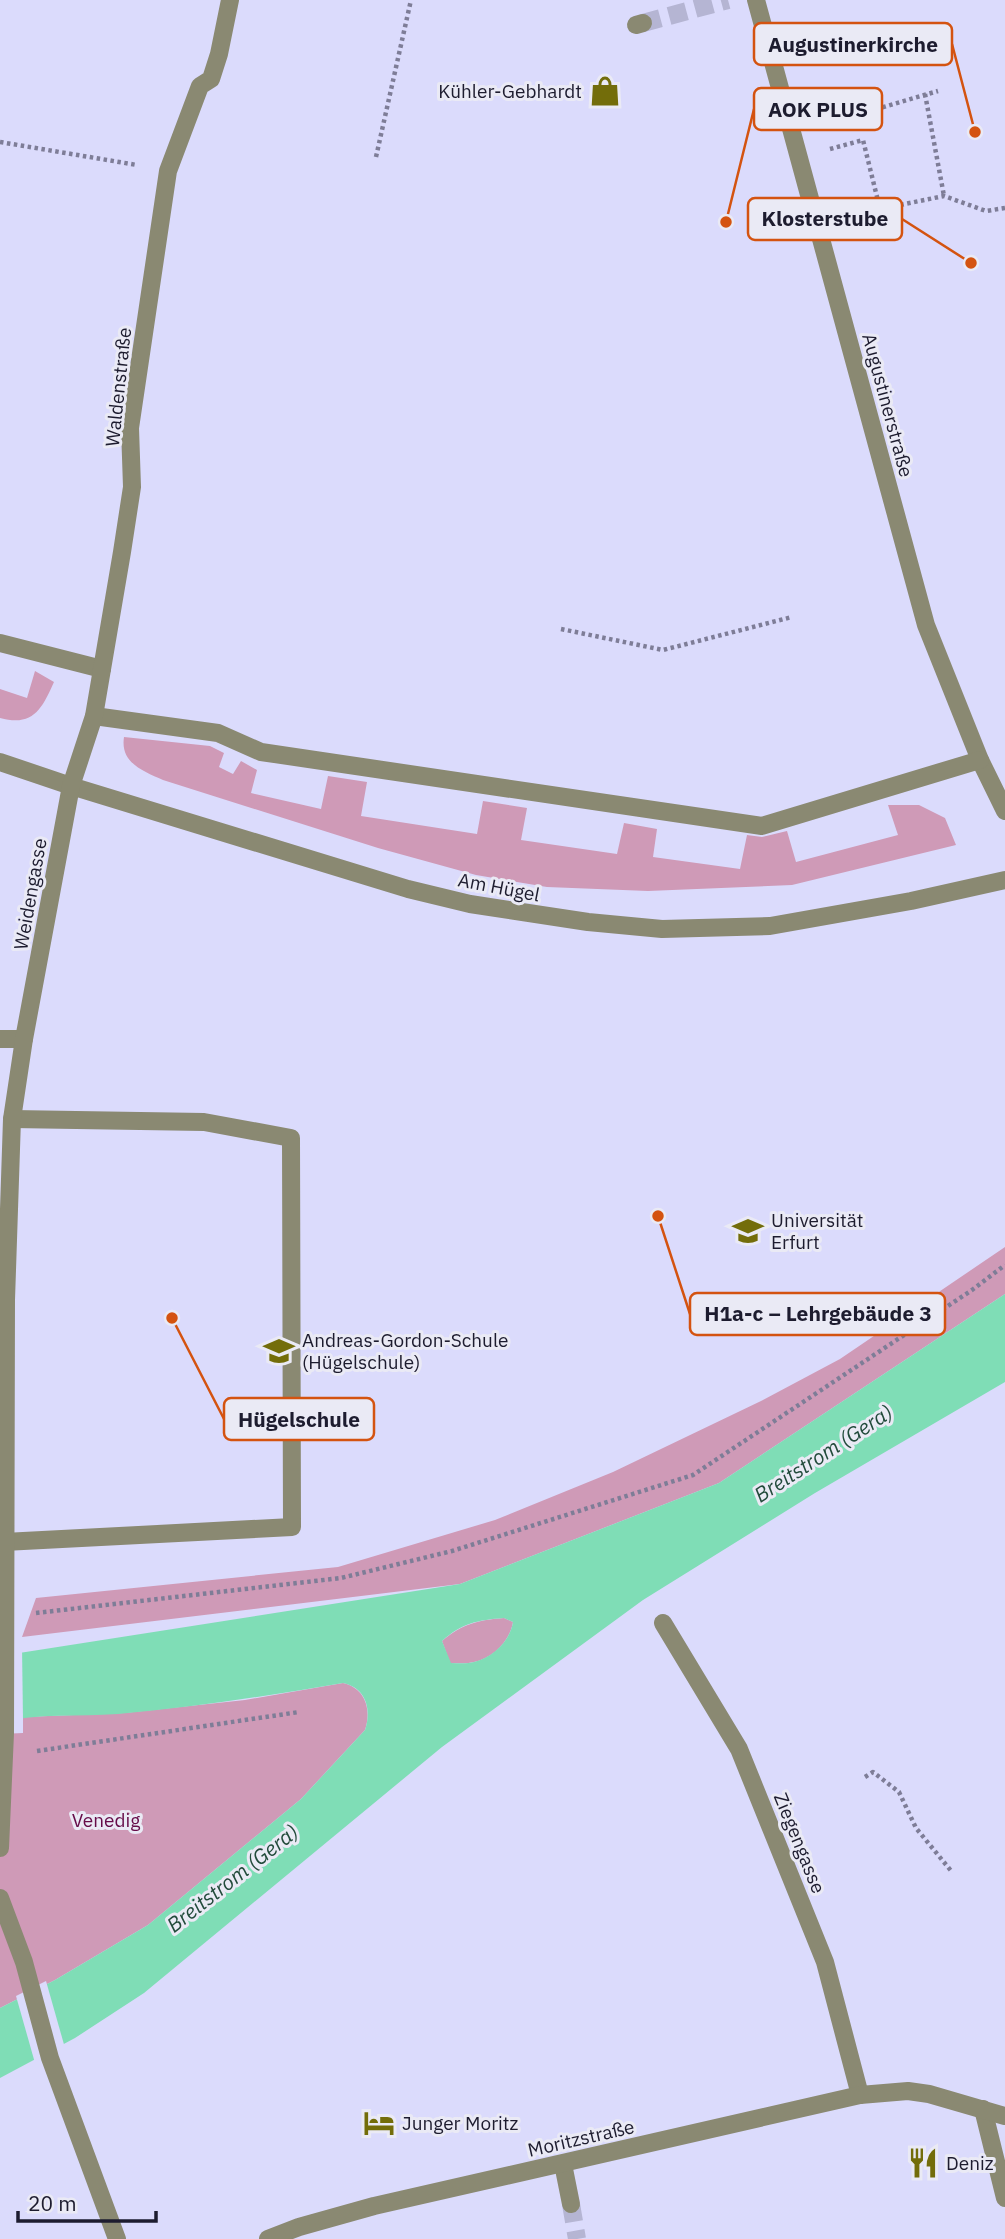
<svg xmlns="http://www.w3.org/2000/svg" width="1005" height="2239" font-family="'IBM Plex Sans',sans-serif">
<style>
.green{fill:#cf9ab7}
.water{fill:#7fddb6;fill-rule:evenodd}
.pier{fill:#dbdbfc}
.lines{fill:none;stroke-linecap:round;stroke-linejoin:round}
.minor-tunnel{stroke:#b5b5d3;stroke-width:18;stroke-dasharray:18 9;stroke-linecap:butt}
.path{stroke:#7e7d97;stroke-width:4.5;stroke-dasharray:3.5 3.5;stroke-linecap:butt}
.minor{stroke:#8a8972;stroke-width:18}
.labels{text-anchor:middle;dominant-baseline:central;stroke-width:6;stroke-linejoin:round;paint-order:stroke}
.poi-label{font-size:19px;fill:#1d1c2f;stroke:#eaeaf5;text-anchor:start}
.street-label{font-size:19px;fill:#1d1c2f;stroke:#eaeaf5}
.park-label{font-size:19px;fill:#660c49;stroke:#eaeaf5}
.water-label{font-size:21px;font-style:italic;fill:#224b3b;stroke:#eaeaf5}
.leader{fill:none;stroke:#d45310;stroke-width:2.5}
.callout-dot{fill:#d45310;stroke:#eaeaf5;stroke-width:2.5}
.callout{fill:#eaeaf5;stroke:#d45310;stroke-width:2.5}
.callout-label{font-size:21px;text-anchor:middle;font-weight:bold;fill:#1d1c2f}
</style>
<rect width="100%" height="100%" fill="#dbdbfc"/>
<g class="green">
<path d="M 35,671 L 54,682 C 42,709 33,727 0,718 L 0,689 L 27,698 Z"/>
<path d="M 124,737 L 210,746 L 224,753 L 219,767 L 233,774 L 241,761 L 257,770 L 251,793 L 321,809 L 328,776 L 367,782 L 361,816 L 477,834 L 483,801 L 527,808 L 521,840 L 617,854 L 624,823 L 657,829 L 653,857 L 740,869 L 747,835 L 762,837 L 787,831 L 796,862 L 898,835 L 888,805 L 919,805 L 945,818 L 956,845 L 792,885 L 648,891 L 547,887 L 476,875 L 378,848 L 163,780 C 143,771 120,763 124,737 Z"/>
<path d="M 1005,1247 L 1005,1294 L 719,1483 L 460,1584 L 22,1637 L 36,1598 L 338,1567 L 495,1520 L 613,1472 L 761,1401 L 840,1359 Z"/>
<path d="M 504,1618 L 513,1622 C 510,1641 493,1658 474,1662 C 467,1664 458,1663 450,1663 L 442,1641 C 462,1624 478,1620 504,1618 Z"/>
<path d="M 343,1683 C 365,1688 372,1709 365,1730 L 301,1799 L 148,1925 L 55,1980 L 0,2008 L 0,1734 L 23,1733 L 23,1717 L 124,1713 L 245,1700 Z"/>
</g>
<path class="water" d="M 1005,1294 L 1005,1382 L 815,1493 L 643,1600 L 442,1747 L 144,1993 L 75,2038 L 0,2078 L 0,2008 L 55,1980 L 148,1925 L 301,1799 L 365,1730 C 372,1709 366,1688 343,1683 C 268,1696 194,1707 118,1714 C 78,1717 39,1713 0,1722 L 0,1656 L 460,1584 L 719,1483 ZM 504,1618 L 513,1622 C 510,1641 493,1657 474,1662 C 467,1664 458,1663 451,1663 L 442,1641 C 462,1623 478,1620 504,1618 Z"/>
<g class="pier">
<path d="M 22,1647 L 23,1720 L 0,1726 L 0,1652 Z"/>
<path d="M 46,1981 L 65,2048 L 35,2063 L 16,1996 Z"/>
</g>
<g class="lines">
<g class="minor-tunnel">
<path d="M 643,23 L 728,0"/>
<path d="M 571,2204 L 577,2239"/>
</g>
<g class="path">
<path d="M 925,94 L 944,196"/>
<path d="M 822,125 L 938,91"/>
<path d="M 0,142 L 137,165"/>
<path d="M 830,149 L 863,140 L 880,209 L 944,196 L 986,211 L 1005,208"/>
<path d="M 376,157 L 411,0"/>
<path d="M 848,218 L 880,209 L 882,217"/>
<path d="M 561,629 L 663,650 L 792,617"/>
<path d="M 36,1613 L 341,1578 L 452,1551 L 693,1475 L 972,1290 L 1005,1265"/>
<path d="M 37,1751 L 299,1712"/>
<path d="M 865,1777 L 873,1772 L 899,1792 L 916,1828 L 952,1872"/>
</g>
<g class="minor">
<path d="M 756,0 L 926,625 L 980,760 L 1005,811"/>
<path d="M 636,25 L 643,23"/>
<path d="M 0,643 L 102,669"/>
<path d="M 94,716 L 218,733 L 261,752 L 762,826 L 980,760"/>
<path d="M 0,762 L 71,786 L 408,889 L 470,904 L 588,922 L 662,929 L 770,926 L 911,901 L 1005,880"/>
<path d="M 0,1039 L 24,1039"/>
<path d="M 4,1542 L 292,1527 L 291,1138 L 204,1122 L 12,1119"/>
<path d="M 663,1623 L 739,1749 L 825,1962 L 860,2095"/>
<path d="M 0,1848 L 5,1733 L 6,1300 L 12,1119 L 24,1039 L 71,786 L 94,716 L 122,552 L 132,487 L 130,428 L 168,171 L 200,86 L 211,79 L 219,54 L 230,0"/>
<path d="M 0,1898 L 24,1962 L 50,2058 L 117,2239"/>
<path d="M 983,2109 L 1005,2198"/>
<path d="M 563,2164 L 571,2204"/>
<path d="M 268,2239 L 299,2227 L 374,2206 L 860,2095 L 908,2091 L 929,2094 L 1005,2116"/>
</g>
</g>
<defs>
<g id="shop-bare" transform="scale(2.415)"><path d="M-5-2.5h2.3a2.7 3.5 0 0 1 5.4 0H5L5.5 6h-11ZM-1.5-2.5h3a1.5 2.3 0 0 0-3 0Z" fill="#736d0a" stroke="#eaeaf5" stroke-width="2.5" paint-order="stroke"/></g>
<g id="university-bare" transform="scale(2.415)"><path d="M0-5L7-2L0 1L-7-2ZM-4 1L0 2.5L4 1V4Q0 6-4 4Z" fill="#736d0a" stroke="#eaeaf5" stroke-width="2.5" paint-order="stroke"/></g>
<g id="school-bare" transform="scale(2.415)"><path d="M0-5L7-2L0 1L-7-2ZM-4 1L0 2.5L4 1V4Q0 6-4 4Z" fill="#736d0a" stroke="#eaeaf5" stroke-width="2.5" paint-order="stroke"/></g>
<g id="hotel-bare" transform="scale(2.415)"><path d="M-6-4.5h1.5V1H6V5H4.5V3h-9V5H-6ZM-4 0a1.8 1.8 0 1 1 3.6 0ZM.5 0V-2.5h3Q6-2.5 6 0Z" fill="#736d0a" stroke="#eaeaf5" stroke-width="2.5" paint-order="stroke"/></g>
<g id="restaurant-bare" transform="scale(2.415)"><path d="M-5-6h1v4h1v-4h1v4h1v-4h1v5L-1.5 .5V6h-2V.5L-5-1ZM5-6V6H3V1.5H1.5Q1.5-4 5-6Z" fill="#736d0a" stroke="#eaeaf5" stroke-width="2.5" paint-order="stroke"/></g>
</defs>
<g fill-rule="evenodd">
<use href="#shop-bare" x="605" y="91"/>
<use href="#university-bare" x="748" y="1231"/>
<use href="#school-bare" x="279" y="1351"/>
<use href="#hotel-bare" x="379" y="2123"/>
<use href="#restaurant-bare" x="923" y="2163"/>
</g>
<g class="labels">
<g class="poi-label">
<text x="582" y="91" text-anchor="end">Kühler-Gebhardt</text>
<text x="771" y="1220">Universität<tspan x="771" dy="22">Erfurt</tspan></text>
<text x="302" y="1340">Andreas-Gordon-Schule<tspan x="302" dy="22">(Hügelschule)</tspan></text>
<text x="402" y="2123">Junger Moritz</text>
<text x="946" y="2163">Deniz</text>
</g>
<g class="street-label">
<text transform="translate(118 387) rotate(-84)">Waldenstraße</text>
<text transform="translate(888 405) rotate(75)">Augustinerstraße</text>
<text transform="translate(499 887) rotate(11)">Am Hügel</text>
<text transform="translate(30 894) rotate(-80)">Weidengasse</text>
<text transform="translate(800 1843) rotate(68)">Ziegengasse</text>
<text transform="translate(581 2138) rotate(-13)">Moritzstraße</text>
</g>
<g class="park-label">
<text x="106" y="1820">Venedig</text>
</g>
<g class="water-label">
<text transform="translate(823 1453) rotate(-33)">Breitstrom (Gera)</text>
<text transform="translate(232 1878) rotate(-38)">Breitstrom (Gera)</text>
</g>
</g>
<path class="leader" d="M975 132L952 44M726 222L754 109M971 263L902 219M658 1216L690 1314M172 1318L224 1419"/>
<g class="callout-dot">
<circle cx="975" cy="132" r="7"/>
<circle cx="726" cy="222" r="7"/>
<circle cx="971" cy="263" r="7"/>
<circle cx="658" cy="1216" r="7"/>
<circle cx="172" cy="1318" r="7"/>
</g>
<g class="callout">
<rect x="754" y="23" width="198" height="42" rx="7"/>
<rect x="754" y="88" width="128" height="42" rx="7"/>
<rect x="748" y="198" width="154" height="42" rx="7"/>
<rect x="690" y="1293" width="255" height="42" rx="7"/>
<rect x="224" y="1398" width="150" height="42" rx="7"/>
</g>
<g class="callout-label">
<text x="853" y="52">Augustinerkirche</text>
<text x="818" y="117">AOK PLUS</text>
<text x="825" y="226">Klosterstube</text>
<text x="818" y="1321">H1a-c – Lehrgebäude 3</text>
<text x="299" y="1427">Hügelschule</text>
</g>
<path d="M18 2211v10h138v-10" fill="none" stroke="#1d1c2f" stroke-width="3.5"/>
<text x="28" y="2211" font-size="21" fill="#1d1c2f" stroke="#eaeaf5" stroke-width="5" paint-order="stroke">20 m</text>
</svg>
